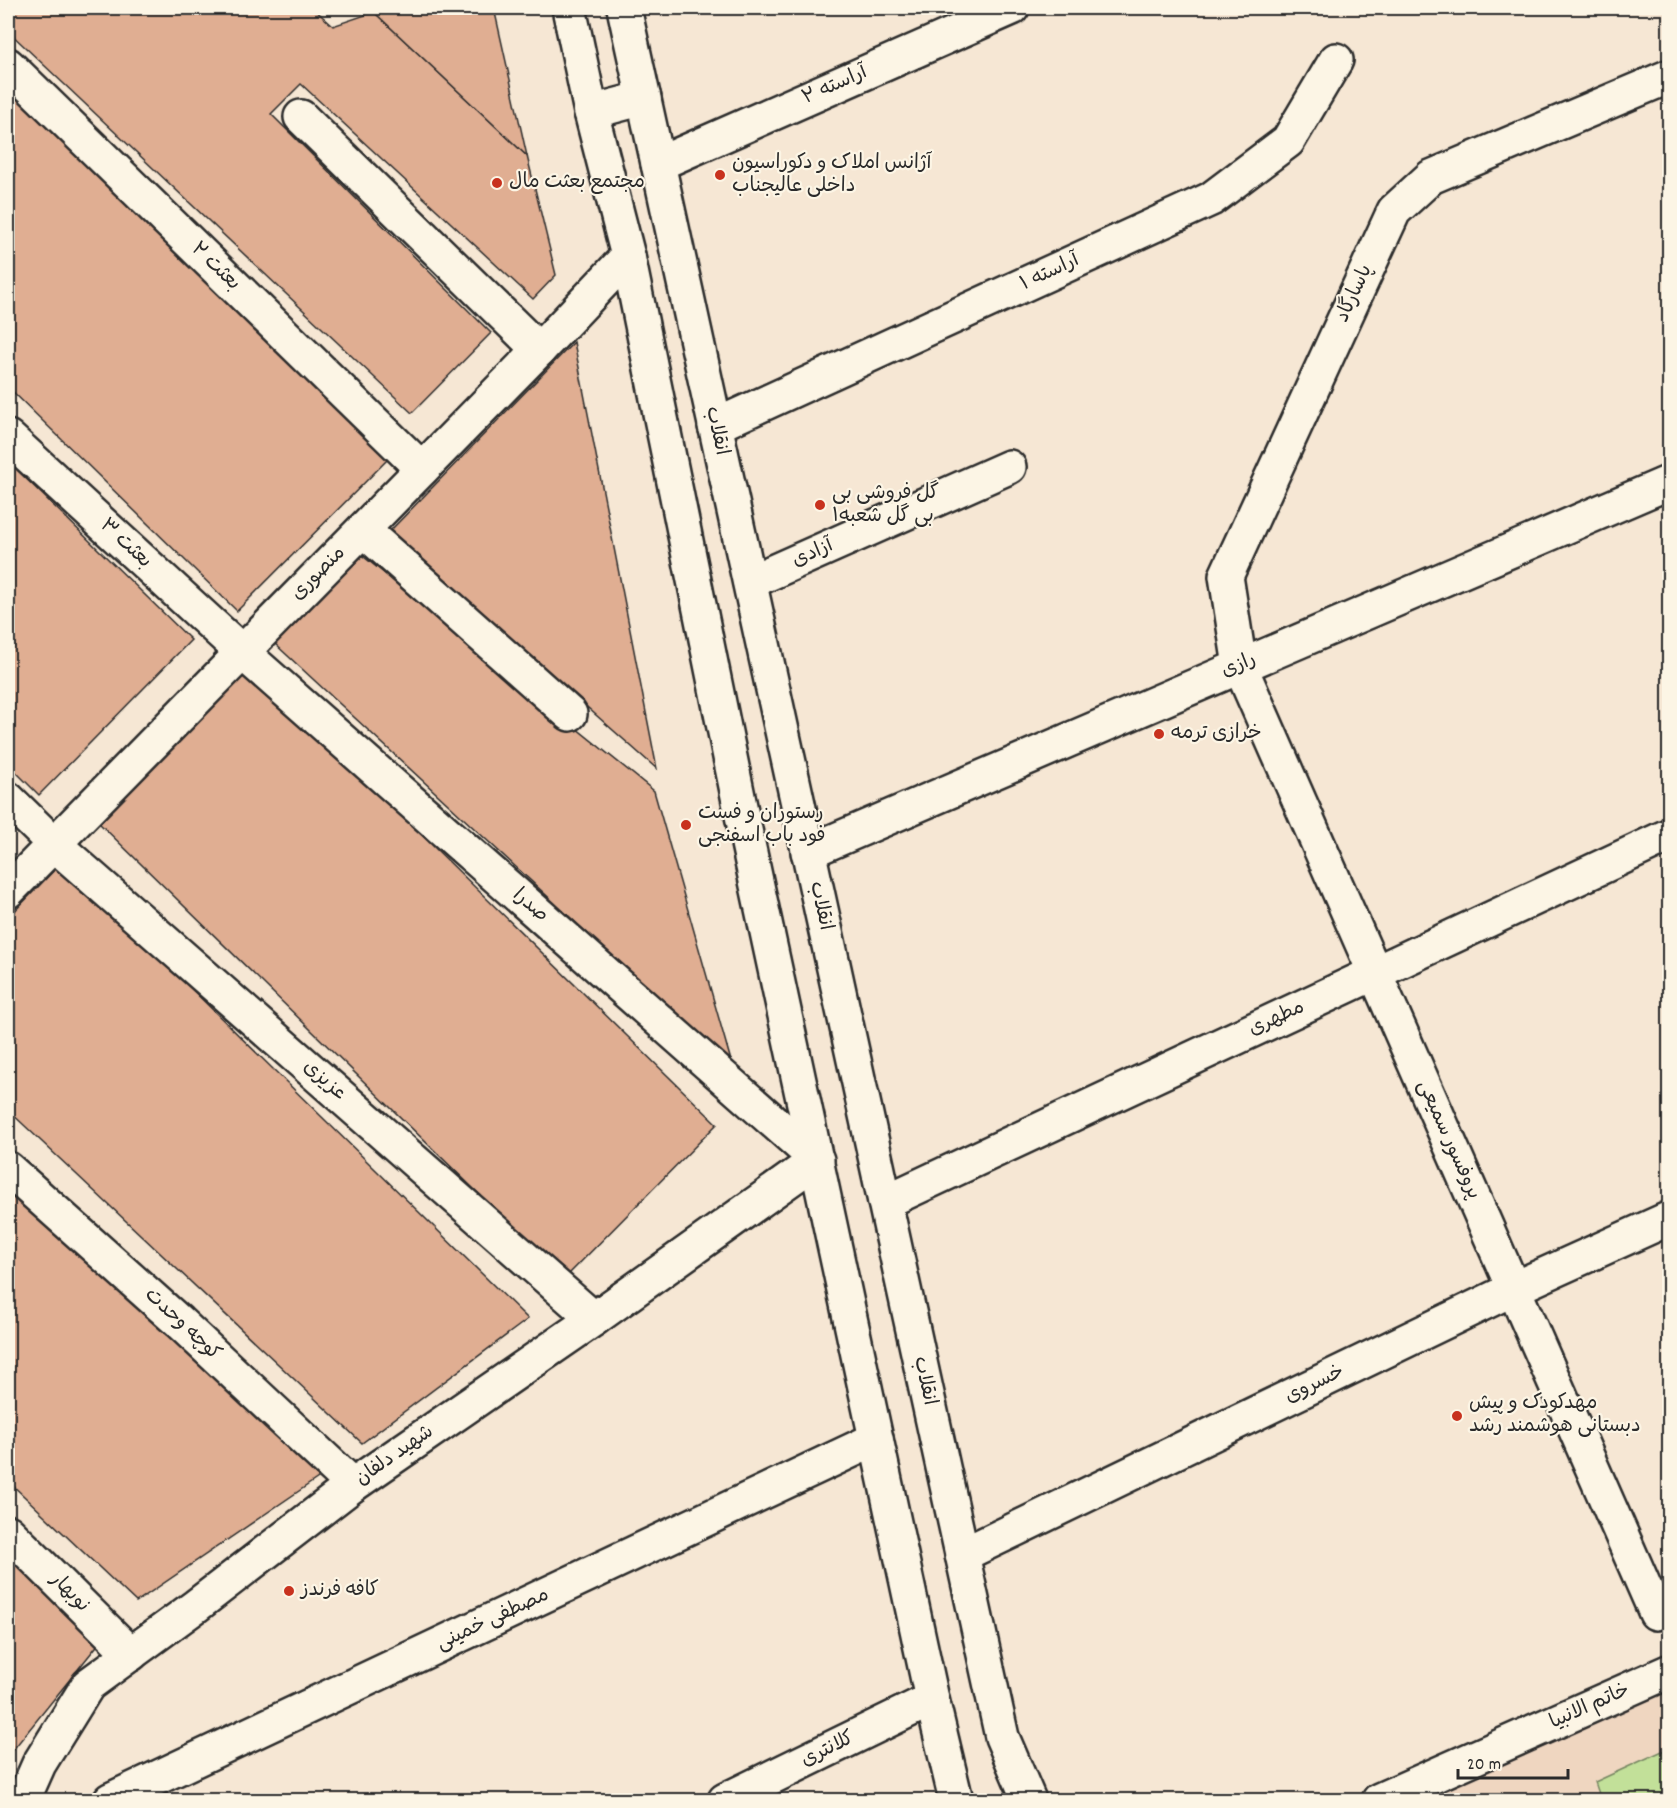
<svg xmlns="http://www.w3.org/2000/svg" width="1677" height="1808" font-family="Dekko,'Playpen Sans Arabic',sans-serif">
<style>
.built{fill:#efd6c0}
.green{fill:#c2e099;stroke:#768662;stroke-width:1.5}
.building{fill:#e0ae92;stroke:#2b2b2b;stroke-width:1.5}
.lines{fill:none;stroke-linecap:round;stroke-linejoin:round}
.minor-casing{stroke:#2b2b2b;stroke-width:38}
.major-casing{stroke:#2b2b2b;stroke-width:38}
.minor{stroke:#fcf5e5;stroke-width:33}
.major{stroke:#fcf5e5;stroke-width:33}
.poi-dot{fill:#c8321e;stroke:#fcf5e5;stroke-width:2}
.labels{text-anchor:middle;dominant-baseline:central;stroke-width:4.5;stroke-linejoin:round;paint-order:stroke}
.street-label{font-size:20px;fill:#2b2b2b;stroke:#fcf5e5}
.poi-label{font-size:20px;fill:#2b2b2b;stroke:#fcf5e5;text-anchor:start}
</style>
<rect width="100%" height="100%" fill="#f6e7d4"/>
<filter id="ink" filterUnits="userSpaceOnUse"><feTurbulence type="fractalNoise" baseFrequency=".0167" numOctaves="2"/><feDisplacementMap in="SourceGraphic" scale="12" xChannelSelector="R" yChannelSelector="G"/><feConvolveMatrix kernelMatrix="1 2 1 2 8 2 1 2 1" color-interpolation-filters="sRGB"/></filter>
<g filter="url(#ink)">
<path class="built" d="M 1669,1674 L 1669,1800 L 1382,1800 Z"/>
<path class="green" d="M 1669,1748 L 1669,1800 L 1601,1800 L 1595,1782 Z"/>
<g class="building">
<path d="M 8,8 L 313,8 L 333,26 L 374,12 L 527,156 L 556,275 L 533,299 L 301,84 L 271,114 L 491,333 L 412,413 L 8,31 Z"/>
<path d="M 370,8 L 494,8 L 527,156 L 374,12 Z"/>
<path d="M 8,84 L 390,457 L 237,611 L 8,387 Z"/>
<path d="M 574,342 L 657,769 L 389,532 Z"/>
<path d="M 8,461 L 191,640 L 39,795 L 8,764 Z"/>
<path d="M 359,553 L 654,791 L 733,1068 L 274,643 Z"/>
<path d="M 251,668 L 717,1124 L 565,1278 L 98,822 Z"/>
<path d="M 62,862 L 528,1319 L 362,1443 L 8,1110 L 8,918 Z"/>
<path d="M 8,1183 L 321,1476 L 136,1602 L 8,1481 Z"/>
<path d="M 8,1551 L 100,1642 L 8,1756 Z"/>
</g>
<g class="lines">
<g class="minor-casing">
<g id="minor">
<path d="M 8,65 L 422,469"/>
<path d="M 301,117 L 539,350"/>
<path d="M 658,164 L 1012,8"/>
<path d="M 715,426 L 1211,199 L 1288,141 L 1336,60"/>
<path d="M 8,437 L 242,652 L 817,1160 L 594,1319 L 353,1485 L 196,1606 L 88,1685 L 39,1764 L 23,1800"/>
<path d="M 363,530 L 570,714"/>
<path d="M 750,582 L 1009,467"/>
<path d="M 8,799 L 54,844 L 594,1319"/>
<path d="M 808,852 L 1670,482"/>
<path d="M 8,891 L 539,350 L 628,256"/>
<path d="M 8,1169 L 179,1322 L 353,1485"/>
<path d="M 885,1202 L 1670,835"/>
<path d="M 8,1532 L 131,1654"/>
<path d="M 962,1555 L 1513,1289 L 1670,1218"/>
<path d="M 1656,1613 L 1240,666 L 1226,576 L 1394,211 L 1431,177 L 1670,76"/>
<path d="M 110,1800 L 876,1439"/>
<path d="M 725,1800 L 932,1699"/>
<path d="M 1379,1800 L 1670,1671"/>
</g>
</g>
<g class="major-casing">
<g id="major">
<path d="M 569,8 L 591,112 L 628,256 L 741,811 L 932,1699 L 956,1800"/>
<path d="M 624,8 L 1002,1737 L 1029,1800"/>
<path d="M 591,112 L 644,98"/>
</g>
</g>
<use href="#minor" class="minor"/>
<use href="#major" class="major"/>
</g>
</g>
<g class="poi-dot">
<circle cx="720" cy="175" r="6"/>
<circle cx="497" cy="183" r="6"/>
<circle cx="820" cy="505" r="6"/>
<circle cx="1159" cy="734" r="6"/>
<circle cx="686" cy="825" r="6"/>
<circle cx="1457" cy="1416" r="6"/>
<circle cx="289" cy="1591" r="6"/>
</g>
<g class="labels">
<g class="street-label">
<text transform="translate(835 86) rotate(-24)">آراسته ۲</text>
<text transform="translate(215 267) rotate(44)">بعثت ۲</text>
<text transform="translate(1050 273) rotate(-25)">آراسته ۱</text>
<text transform="translate(1355 294) rotate(-65)">پاسارگاد</text>
<text transform="translate(716 431) rotate(78)">انقلاب</text>
<text transform="translate(125 544) rotate(43)">بعثت ۳</text>
<text transform="translate(813 554) rotate(-24)">آزادی</text>
<text transform="translate(319 574) rotate(-45)">منصوری</text>
<text transform="translate(1239 666) rotate(-23)">رازی</text>
<text transform="translate(530 906) rotate(41)">صدرا</text>
<text transform="translate(820 906) rotate(78)">انقلاب</text>
<text transform="translate(1277 1019) rotate(-25)">مطهری</text>
<text transform="translate(324 1081) rotate(41)">عزیزی</text>
<text transform="translate(1448 1140) rotate(66)">پروفسور سمیعی</text>
<text transform="translate(182 1325) rotate(43)">کوچه وحدت</text>
<text transform="translate(924 1381) rotate(78)">انقلاب</text>
<text transform="translate(1315 1385) rotate(-26)">خسروی</text>
<text transform="translate(395 1456) rotate(-35)">شهید دلفان</text>
<text transform="translate(69 1593) rotate(45)">نوبهار</text>
<text transform="translate(493 1620) rotate(-25)">مصطفی خمینی</text>
<text transform="translate(1590 1707) rotate(-24)">خاتم الانبیا</text>
<text transform="translate(828 1750) rotate(-26)">کلانتری</text>
</g>
<g class="poi-label">
<text x="732" y="164">آژانس املاک و دکوراسیون<tspan x="732" dy="23">داخلی عالیجناب</tspan></text>
<text x="509" y="183">مجتمع بعثت مال</text>
<text x="832" y="494">گل فروشی بی<tspan x="832" dy="23">بی گل شعبه۱</tspan></text>
<text x="1171" y="734">خرازی ترمه</text>
<text x="698" y="814">رستوران و فست<tspan x="698" dy="23">فود باب اسفنجی</tspan></text>
<text x="1469" y="1404">مهدکودک و پیش<tspan x="1469" dy="23">دبستانی هوشمند رشد</tspan></text>
<text x="301" y="1591">کافه فرندز</text>
</g>
</g>
<rect width="1677" height="1808" fill="none" stroke="#fcf5e5" stroke-width="30"/>
<rect x="15" y="15" width="1647" height="1778" fill="none" stroke="#2b2b2b" stroke-width="2" filter="url(#ink)"/>
<path d="M1458 1769v9h110v-9" fill="none" stroke="#2b2b2b" stroke-width="3"/>
<text x="1467" y="1769" font-size="18" fill="#2b2b2b" stroke="#fcf5e5" stroke-width="4.5" paint-order="stroke">20 m</text>
</svg>
